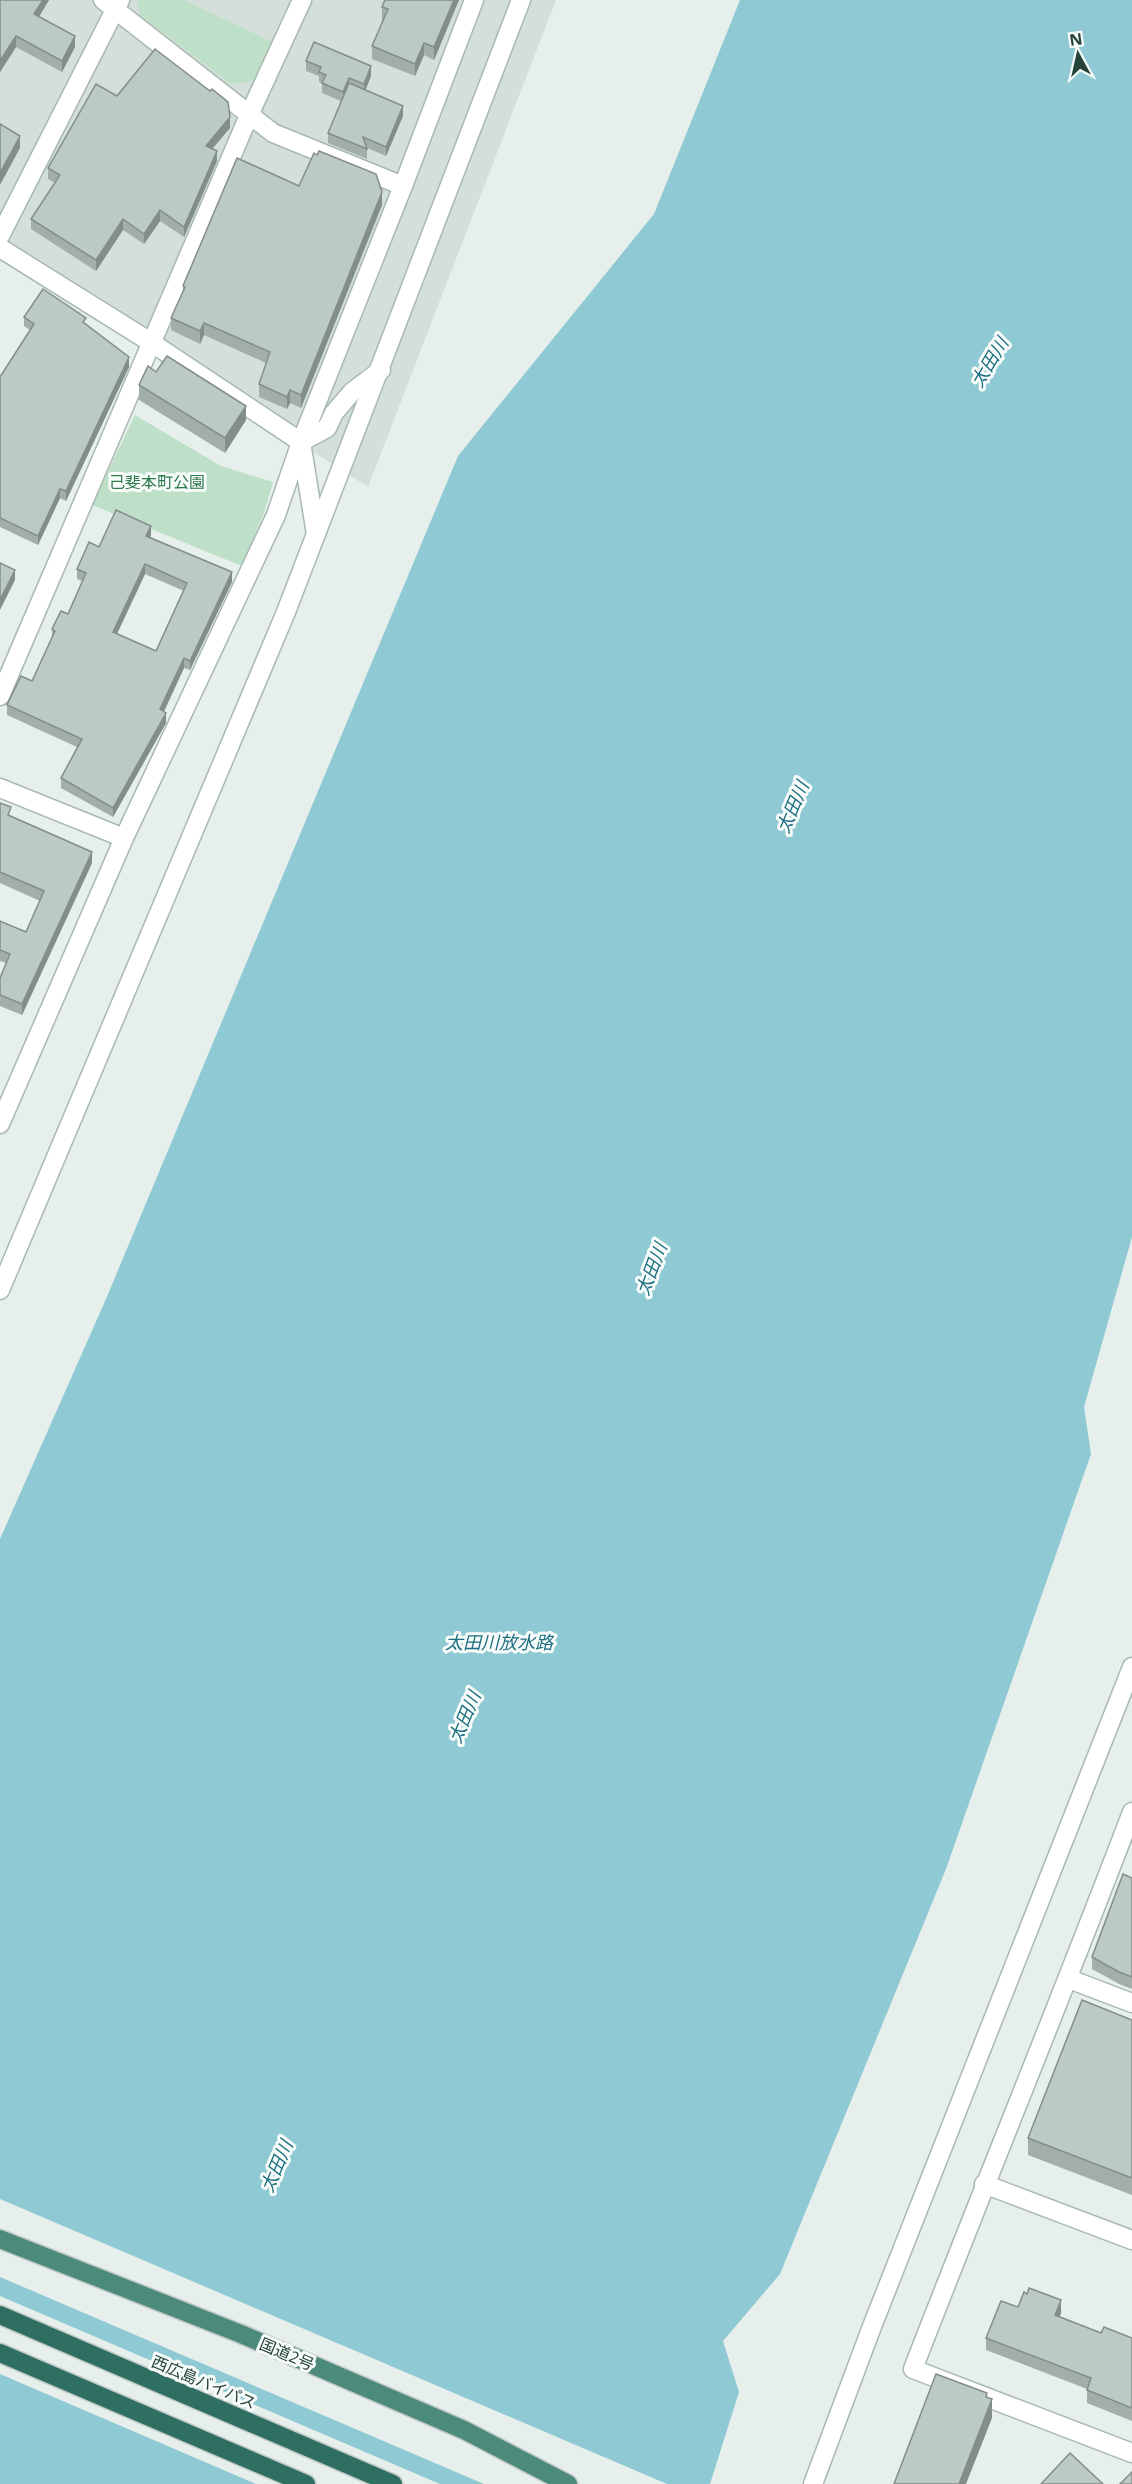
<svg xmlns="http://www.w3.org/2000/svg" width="1132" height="2484" font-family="'Open Sans','Noto Sans JP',sans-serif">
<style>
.built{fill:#d4dfda}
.green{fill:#bfe0c8}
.water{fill:#8ec9d4}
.pier{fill:#e6efeb}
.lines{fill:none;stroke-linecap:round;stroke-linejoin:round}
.minor-casing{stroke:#a8b8b2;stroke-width:21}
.tertiary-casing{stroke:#a8b8b2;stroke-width:21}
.trunk-casing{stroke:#c2cac8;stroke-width:21}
.motorway-casing{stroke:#c2cac8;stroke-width:21}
.minor{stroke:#fff;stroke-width:18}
.tertiary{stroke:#fff;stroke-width:18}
.trunk{stroke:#4c8a7c;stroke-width:18}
.motorway{stroke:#2f6f62;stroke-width:18}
.wall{fill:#a1aea9;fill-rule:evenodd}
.shaded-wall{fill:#838d89}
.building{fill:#bbcac4;stroke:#838d89;stroke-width:1.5;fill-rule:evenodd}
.labels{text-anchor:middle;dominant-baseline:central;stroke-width:6;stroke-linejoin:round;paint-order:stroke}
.park-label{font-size:16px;fill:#2d7a4b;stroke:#f7fbf9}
.street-label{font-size:16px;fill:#24423a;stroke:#f7fbf9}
.water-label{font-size:18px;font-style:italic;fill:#1c6f80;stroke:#f7fbf9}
</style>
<rect width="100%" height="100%" fill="#e6efeb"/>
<path class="built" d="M 0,0 L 556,0 L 368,487 L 0,250 Z"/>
<g class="green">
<path d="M 137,0 L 184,0 L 272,42 L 253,81 L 231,84 L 140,15 Z"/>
<path d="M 135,415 L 221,466 L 273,482 L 264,513 L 242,566 L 92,505 Z"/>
</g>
<path class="water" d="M 740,0 L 1132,0 L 1132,1237 L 1084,1407 L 1091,1454 L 946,1869 L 780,2274 L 723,2341 L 739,2392 L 710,2484 L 0,2484 L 0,1539 L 106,1299 L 458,456 L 654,214 Z"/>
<g class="pier">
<path d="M 0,2199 L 667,2484 L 484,2484 L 0,2277 Z"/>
<path d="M 0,2296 L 440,2484 L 256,2484 L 0,2374 Z"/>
</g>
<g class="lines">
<g class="minor-casing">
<g id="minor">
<path d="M 103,0 L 273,133 L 403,186"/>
<path d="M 0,236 L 120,0"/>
<path d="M 0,248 L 152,343 L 301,442"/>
<path d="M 316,534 L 301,442 L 327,428 L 334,413 L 352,392 L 381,370"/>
<path d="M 0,696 L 250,113 L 302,0"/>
<path d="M 0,788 L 124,838"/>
<path d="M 0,1124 L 124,838 L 276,515 L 301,442 L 403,186 L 474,0"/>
<path d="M 1132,1812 C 1061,1999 985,2183 913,2369 L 1132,2453"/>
<path d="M 1069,1979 L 1132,2003"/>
<path d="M 984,2184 L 1132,2240"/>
</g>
</g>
<g class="tertiary-casing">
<g id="tertiary">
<path d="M 0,1290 L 286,612 L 521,0"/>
<path d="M 813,2484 L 871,2329 L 1132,1667"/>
</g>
</g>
<g class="trunk-casing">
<path id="trunk" d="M 0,2239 L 241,2334 L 464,2430 L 568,2484"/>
</g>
<g class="motorway-casing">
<g id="motorway">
<path d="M 0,2315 L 393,2484"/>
<path d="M 0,2353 L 306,2484"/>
</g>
</g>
<use href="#minor" class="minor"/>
<use href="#tertiary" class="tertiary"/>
<use href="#trunk" class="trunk"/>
<use href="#motorway" class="motorway"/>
</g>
<g class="wall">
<path d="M 0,0 L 49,0 L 39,16 L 75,47 L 62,72 L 16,47 L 0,72 Z"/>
<path d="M 383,0 L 459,0 L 434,60 L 424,55 L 415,76 L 372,59 L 372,46 L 383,20 L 382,20 L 382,7 L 385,1 Z"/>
<path d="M 306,61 L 371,76 L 365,90 L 403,116 L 386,156 L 367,148 L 367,159 L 328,143 L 328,133 L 341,101 L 322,93 L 322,83 L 319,82 L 319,76 L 306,71 Z"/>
<path d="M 117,96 L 230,128 L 212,149 L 217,161 L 184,237 L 160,221 L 144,244 L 123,230 L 96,271 L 31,229 L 31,219 L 55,183 L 48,179 L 48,168 Z"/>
<path d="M 299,186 L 382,205 L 301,408 L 290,403 L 287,409 L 259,397 L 259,384 L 266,363 L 204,335 L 200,344 L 171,330 L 171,318 L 183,291 L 183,286 Z"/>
<path d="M 24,317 L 86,325 L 129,367 L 66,501 L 60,498 L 38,545 L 0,527 L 0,377 L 30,330 L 24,326 Z"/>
<path d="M 156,372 L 246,420 L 225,453 L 139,400 L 139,385 Z"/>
<path d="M 151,535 L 150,538 L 232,582 L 190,670 L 184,668 L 164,712 L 166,723 L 113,817 L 61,788 L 61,778 L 77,747 L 7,715 L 7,705 L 32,681 L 52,638 L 52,629 L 68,614 L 82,581 L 77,579 L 77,569 L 99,547 ZM 145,574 L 184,591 L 156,651 L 117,634 Z"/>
<path d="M 0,803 L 11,817 L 92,863 L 22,1015 L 0,1006 L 0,978 L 6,963 L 0,961 L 0,921 L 26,932 L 40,901 L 0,883 Z"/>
<path d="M 1132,1878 L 1132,1989 L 1119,1984 L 1092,1969 L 1092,1957 Z"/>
<path d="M 1132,2020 L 1132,2195 L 1028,2155 L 1028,2138 Z"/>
<path d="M 1018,2307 L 1061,2313 L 1059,2317 L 1101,2333 L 1132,2338 L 1132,2421 L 1087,2403 L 1087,2389 L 986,2350 L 986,2338 Z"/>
</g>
<g class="shaded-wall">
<path d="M 43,0 L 49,0 L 34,25 L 34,14 Z"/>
<path d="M 454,0 L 459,0 L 434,60 L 434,47 Z"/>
<path d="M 16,36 L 16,47 L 0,72 L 0,61 Z"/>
<path d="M 75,36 L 75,47 L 62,72 L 62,61 Z"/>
<path d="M 424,43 L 424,55 L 415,76 L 415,64 Z"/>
<path d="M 371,66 L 371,76 L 364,94 L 364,84 Z"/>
<path d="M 349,78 L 349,88 L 343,102 L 343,92 Z"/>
<path d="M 403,106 L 403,116 L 386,156 L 386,147 Z"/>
<path d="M 230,117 L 230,128 L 206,156 L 206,146 Z"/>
<path d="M 20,136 L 20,148 L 0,185 L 0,173 Z"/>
<path d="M 217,151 L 217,161 L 184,237 L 184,227 Z"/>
<path d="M 382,192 L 382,205 L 301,408 L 301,395 Z"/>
<path d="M 160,210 L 160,221 L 144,244 L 144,234 Z"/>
<path d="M 123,219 L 123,230 L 96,271 L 96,260 Z"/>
<path d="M 204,323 L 204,335 L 200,344 L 200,331 Z"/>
<path d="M 129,357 L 129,367 L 66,501 L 66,491 Z"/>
<path d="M 290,390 L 290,403 L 287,409 L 287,397 Z"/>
<path d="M 246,406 L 246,420 L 225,453 L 225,438 Z"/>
<path d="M 60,489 L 60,498 L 38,545 L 38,536 Z"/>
<path d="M 151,526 L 151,535 L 146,546 L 146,536 Z"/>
<path d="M 145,564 L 145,574 L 113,642 L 113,632 Z"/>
<path d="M 15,570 L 15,580 L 0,610 L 0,600 Z"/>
<path d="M 232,572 L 232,582 L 190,670 L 190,661 Z"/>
<path d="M 184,658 L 184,668 L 160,719 L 160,709 Z"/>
<path d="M 166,713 L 166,723 L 113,817 L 113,808 Z"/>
<path d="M 92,852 L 92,863 L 22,1015 L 22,1004 Z"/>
<path d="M 1061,2300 L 1061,2313 L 1055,2328 L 1055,2315 Z"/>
<path d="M 987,2393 L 987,2410 L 992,2399 L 992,2418 L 966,2484 L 959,2484 Z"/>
</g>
<g class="building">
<path d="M 0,0 L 43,0 L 34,14 L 75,36 L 62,61 L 16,36 L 0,61 Z"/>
<path d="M 385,0 L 454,0 L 434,47 L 424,43 L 415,64 L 372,46 L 388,9 L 382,7 Z"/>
<path d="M 314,42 L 371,66 L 364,84 L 349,78 L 343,92 L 322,83 L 326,75 L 319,72 L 321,67 L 306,61 Z"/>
<path d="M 155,49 L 210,91 L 212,89 L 228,102 L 230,117 L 206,146 L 217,151 L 184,227 L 160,210 L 144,234 L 123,219 L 96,260 L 31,219 L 60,175 L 48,168 L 96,84 L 117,96 Z"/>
<path d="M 349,83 L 403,106 L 386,147 L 363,137 L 367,149 L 328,133 Z"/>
<path d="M 0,124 L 20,136 L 0,173 Z"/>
<path d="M 319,151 L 376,174 L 382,192 L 301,395 L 290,390 L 287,397 L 259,384 L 270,352 L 204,323 L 200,331 L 171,318 L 185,287 L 183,286 L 237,158 L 299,186 L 314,153 L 317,155 Z"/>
<path d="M 43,289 L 86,318 L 83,322 L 129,357 L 66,491 L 60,489 L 38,536 L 0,518 L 0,377 L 34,324 L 24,317 Z"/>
<path d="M 167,356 L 246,406 L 225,438 L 139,385 L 148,366 L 156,372 Z"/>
<path d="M 116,510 L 151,526 L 146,536 L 232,572 L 190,661 L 184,658 L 160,709 L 166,713 L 113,808 L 61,778 L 82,739 L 7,705 L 21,676 L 32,681 L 55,631 L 52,629 L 61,611 L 68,614 L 86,573 L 77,569 L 89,542 L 99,547 ZM 145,564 L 187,583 L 156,651 L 113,632 Z"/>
<path d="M 0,563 L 15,570 L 0,600 Z"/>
<path d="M 0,803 L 11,807 L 8,815 L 92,852 L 22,1004 L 0,995 L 0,978 L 10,954 L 0,950 L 0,921 L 26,932 L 44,891 L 0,872 Z"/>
<path d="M 1123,1874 L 1132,1878 L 1132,1977 L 1119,1972 L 1092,1957 Z"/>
<path d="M 1082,2000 L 1132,2020 L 1132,2178 L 1028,2138 Z"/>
<path d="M 1029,2288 L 1061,2300 L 1055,2315 L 1101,2333 L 1104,2327 L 1132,2338 L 1132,2408 L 1087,2390 L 1091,2378 L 986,2338 L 1001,2301 L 1018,2307 L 1024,2292 L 1027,2294 Z"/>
<path d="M 936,2374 L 987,2393 L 986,2397 L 992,2399 L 959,2484 L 894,2484 Z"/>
<path d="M 1070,2453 L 1103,2484 L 1041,2484 Z"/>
<path d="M 1132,2472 L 1132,2484 L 1120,2484 Z"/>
</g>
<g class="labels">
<g class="park-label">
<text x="157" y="482">己斐本町公園</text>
</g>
<g class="street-label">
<text transform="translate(287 2354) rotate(23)">国道2号</text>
<text transform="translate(204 2382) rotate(23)">西広島バイパス</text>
</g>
<g class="water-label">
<text transform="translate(989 362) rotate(-59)">太田川</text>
<text transform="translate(792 807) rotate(-67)">太田川</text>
<text transform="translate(651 1269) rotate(-69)">太田川</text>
<text x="499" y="1642">太田川放水路</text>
<text transform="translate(464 1717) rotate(-67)">太田川</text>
<text transform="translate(276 2166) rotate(-67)">太田川</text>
</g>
</g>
<g transform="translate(1078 54) rotate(352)" stroke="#f7fbf9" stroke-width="4.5" paint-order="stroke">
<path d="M0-4.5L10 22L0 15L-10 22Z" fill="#24423a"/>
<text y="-9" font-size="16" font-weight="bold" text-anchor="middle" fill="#24423a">N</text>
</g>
</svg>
